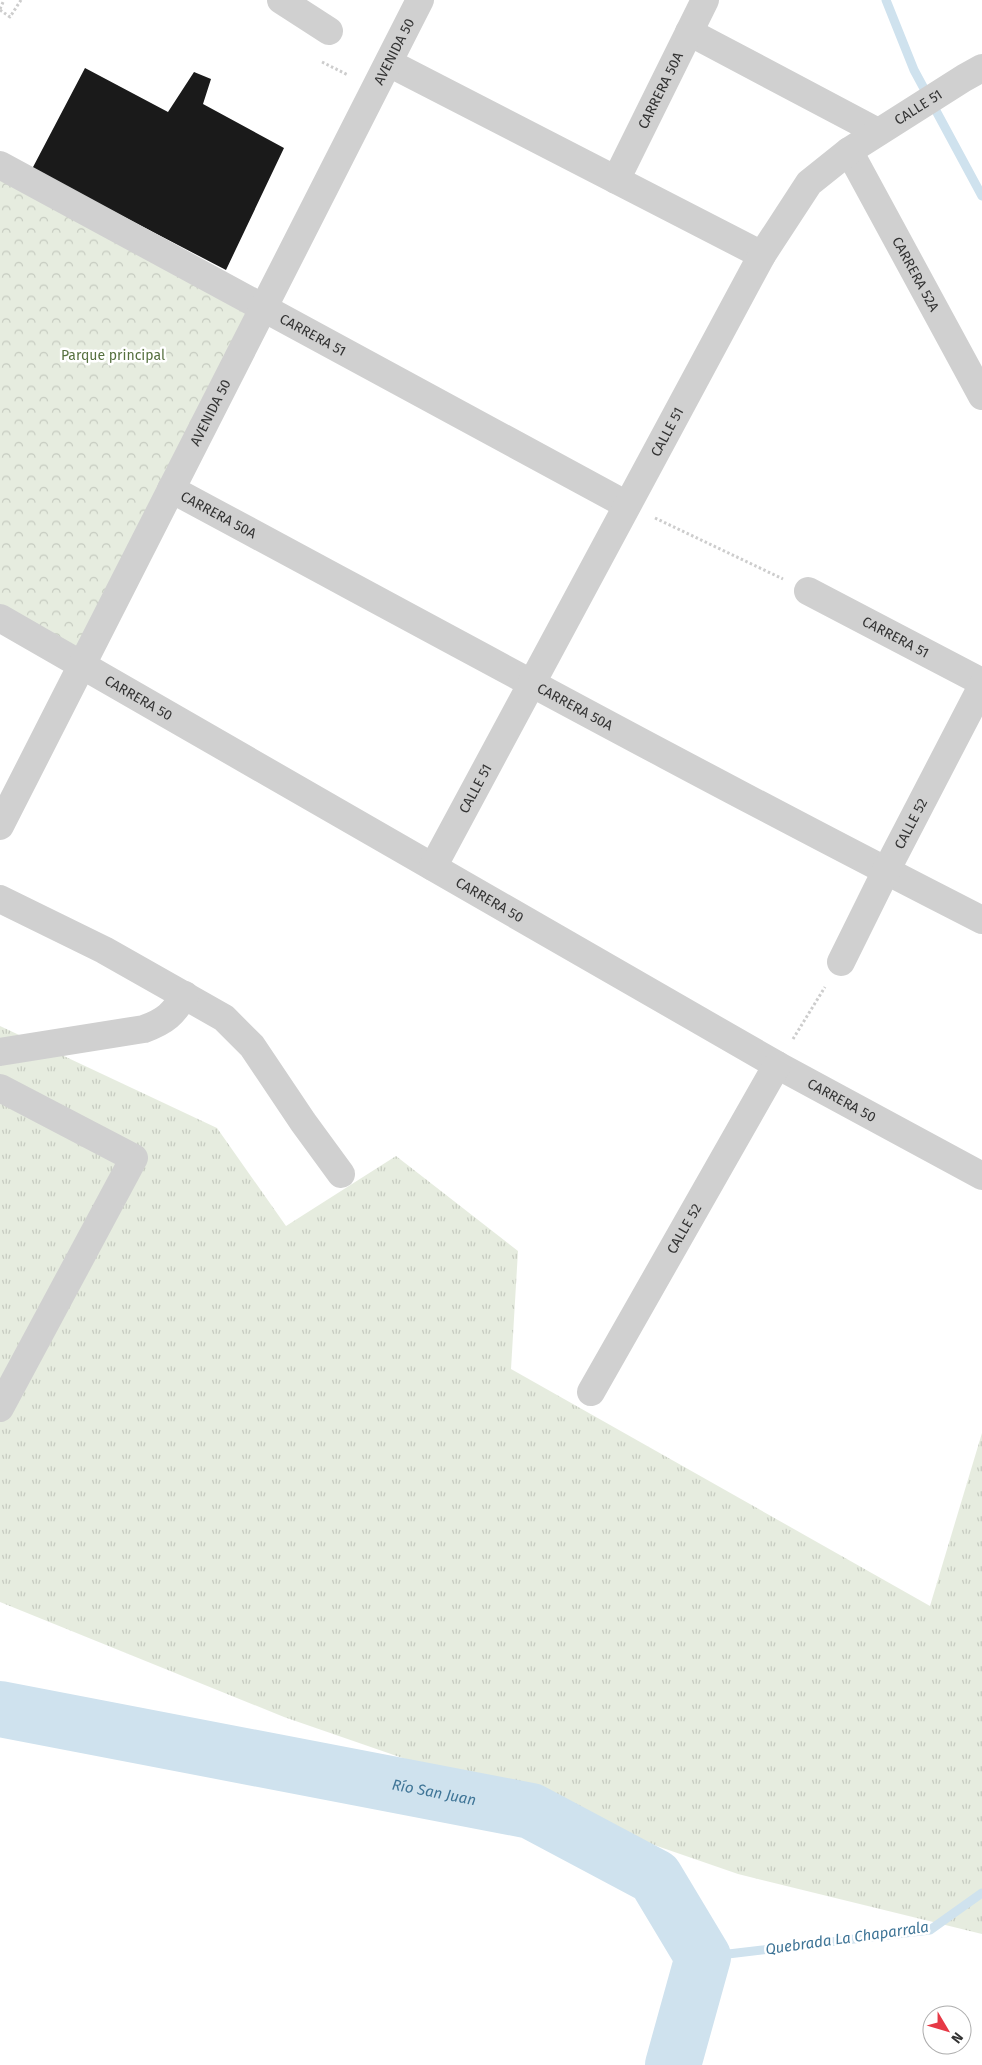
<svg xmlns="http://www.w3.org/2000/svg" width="982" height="2065" font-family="'Fira Sans',sans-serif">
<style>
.grass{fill:url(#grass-tufts)}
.park{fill:url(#park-crowns)}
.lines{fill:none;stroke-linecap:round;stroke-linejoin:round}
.stream{stroke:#cfe2ee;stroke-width:9}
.river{stroke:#cfe2ee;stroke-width:56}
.building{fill:#1a1a1a}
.path{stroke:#cdcdcd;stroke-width:3;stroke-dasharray:2.5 2.5;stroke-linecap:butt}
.street{stroke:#d0d0d0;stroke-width:28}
.labels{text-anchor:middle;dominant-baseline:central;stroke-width:5;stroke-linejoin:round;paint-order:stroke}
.street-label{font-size:14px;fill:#333;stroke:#fff}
.park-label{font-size:14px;fill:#56703f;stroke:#fff}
.water-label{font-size:15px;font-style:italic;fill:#3f7597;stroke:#fff}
</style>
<defs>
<pattern id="grass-tufts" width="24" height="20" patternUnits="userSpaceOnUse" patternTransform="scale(1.25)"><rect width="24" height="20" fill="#e6ecdf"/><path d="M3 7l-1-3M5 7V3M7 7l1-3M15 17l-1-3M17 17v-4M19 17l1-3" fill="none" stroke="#c6cbc0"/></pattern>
<pattern id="park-crowns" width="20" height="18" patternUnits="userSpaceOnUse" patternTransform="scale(1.25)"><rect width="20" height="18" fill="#e6ecdf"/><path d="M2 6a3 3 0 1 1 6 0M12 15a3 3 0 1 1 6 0" fill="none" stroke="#c6cbc0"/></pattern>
</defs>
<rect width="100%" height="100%" fill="#fff"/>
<path class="grass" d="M 0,1026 L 217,1128 L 286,1226 L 396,1156 L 518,1251 L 511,1369 L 930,1606 L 982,1433 L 982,1934 L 738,1874 L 284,1717 L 0,1602 Z"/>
<path class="park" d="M 0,165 L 264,308 L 82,665 L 0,618 Z"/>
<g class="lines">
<g class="stream">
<path d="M 886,0 L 914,70 L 982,196"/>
<path d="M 703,1957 L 930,1930 L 982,1893"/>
</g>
<path class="river" id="s1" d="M 0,1709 L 531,1811 L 655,1877 L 703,1957 L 673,2065"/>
</g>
<path class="building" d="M 85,68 L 168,112 L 194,72 L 211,79 L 203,104 L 284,148 L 226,270 L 32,169 Z"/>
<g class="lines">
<g class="path">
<path d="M 0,9 L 4,0"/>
<path d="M 0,10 L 10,17 L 21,0"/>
<path d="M 322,62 L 348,75"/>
<path d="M 655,518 L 783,579"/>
<path d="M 793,1039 L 825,987"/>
</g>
<g class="street">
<path d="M 281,0 L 329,31"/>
<path d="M 689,32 L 878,132"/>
<path d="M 389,63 L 762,255"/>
<path id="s2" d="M 849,151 L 982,396"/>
<path id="s3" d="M 0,165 L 627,505"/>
<path id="s4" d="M 616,180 L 705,0"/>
<path id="s5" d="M 171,489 C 441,634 709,781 982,920"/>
<path id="s6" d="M 808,591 L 982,682"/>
<path id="s7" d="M 0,618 L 777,1065 L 982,1176"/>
<path id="s8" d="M 0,826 L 420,0"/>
<path id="s9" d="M 433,867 L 762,255 L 809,183 L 849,151 L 964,78 L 982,68"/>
<path d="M 0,899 L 104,950 L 224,1018 L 252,1046 L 303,1122 L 341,1174"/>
<path id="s10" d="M 841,962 L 886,871 L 982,686"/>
<path d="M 0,1052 L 144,1029 C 166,1021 173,1014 185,995"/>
<path d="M 0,1088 L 134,1158 L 0,1408"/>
<path id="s11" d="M 591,1392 L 777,1065"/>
</g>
</g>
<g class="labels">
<g class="street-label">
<text stroke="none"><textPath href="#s8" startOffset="869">AVENIDA 50</textPath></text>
<text stroke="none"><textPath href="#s4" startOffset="100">CARRERA 50A</textPath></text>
<text stroke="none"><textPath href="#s9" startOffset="914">CALLE 51</textPath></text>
<text stroke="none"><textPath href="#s2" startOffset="140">CARRERA 52A</textPath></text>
<text stroke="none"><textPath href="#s3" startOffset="356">CARRERA 51</textPath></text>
<text stroke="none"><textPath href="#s8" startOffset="464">AVENIDA 50</textPath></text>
<text stroke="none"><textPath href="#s9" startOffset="494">CALLE 51</textPath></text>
<text stroke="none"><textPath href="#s5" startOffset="54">CARRERA 50A</textPath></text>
<text stroke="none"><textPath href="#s6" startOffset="99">CARRERA 51</textPath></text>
<text stroke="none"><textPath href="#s7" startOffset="160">CARRERA 50</textPath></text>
<text stroke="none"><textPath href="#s5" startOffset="459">CARRERA 50A</textPath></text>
<text stroke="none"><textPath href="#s9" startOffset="89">CALLE 51</textPath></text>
<text stroke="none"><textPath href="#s10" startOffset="155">CALLE 52</textPath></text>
<text stroke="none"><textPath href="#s7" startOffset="565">CARRERA 50</textPath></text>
<text stroke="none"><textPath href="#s7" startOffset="970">CARRERA 50</textPath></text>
<text stroke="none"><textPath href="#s11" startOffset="188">CALLE 52</textPath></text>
</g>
<g class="park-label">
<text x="113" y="355">Parque principal</text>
</g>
<g class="water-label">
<text stroke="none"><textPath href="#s1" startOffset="442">Río San Juan</textPath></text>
<text transform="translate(847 1938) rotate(-8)">Quebrada La Chaparrala</text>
</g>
</g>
<g transform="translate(947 2030) rotate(128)"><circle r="24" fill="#ffffff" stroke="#adadad"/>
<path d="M0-4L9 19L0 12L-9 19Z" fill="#e63946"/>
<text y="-8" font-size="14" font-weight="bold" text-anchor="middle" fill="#333333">N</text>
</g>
</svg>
